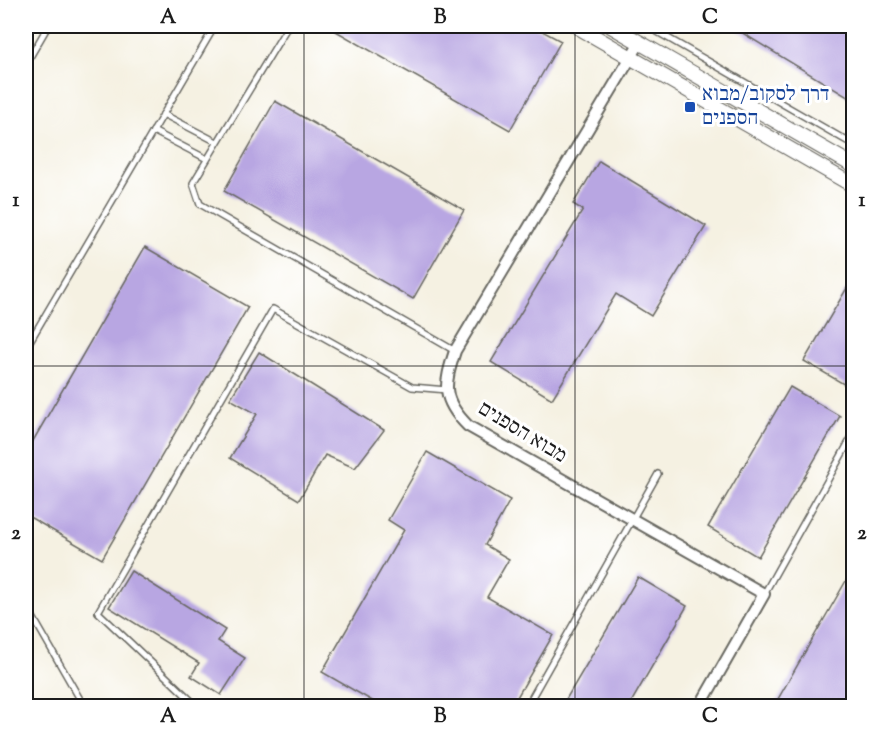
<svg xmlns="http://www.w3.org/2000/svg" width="879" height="732" font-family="'Sorts Mill Goudy','Frank Ruhl Libre',serif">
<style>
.building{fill:#b8a6e2}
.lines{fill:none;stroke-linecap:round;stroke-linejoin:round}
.service-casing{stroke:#686761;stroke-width:8}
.minor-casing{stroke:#686761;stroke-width:14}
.tertiary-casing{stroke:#686761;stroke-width:16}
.service{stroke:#fff;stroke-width:5}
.minor{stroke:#fff;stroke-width:10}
.tertiary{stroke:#fff;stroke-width:14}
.grid{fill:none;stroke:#1c1c1c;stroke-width:1.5;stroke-opacity:0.55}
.transit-dot{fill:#1a4fb4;stroke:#fff;stroke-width:2}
.labels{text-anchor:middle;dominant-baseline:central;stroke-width:6;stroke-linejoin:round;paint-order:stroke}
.transit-label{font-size:21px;fill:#164399;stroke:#fff;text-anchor:start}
.street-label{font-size:21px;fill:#1c1c1c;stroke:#fff}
.neatline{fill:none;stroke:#1c1c1c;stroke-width:2}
.grid-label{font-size:20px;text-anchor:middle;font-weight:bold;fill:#1c1c1c}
</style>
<rect width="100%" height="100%" fill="#fff"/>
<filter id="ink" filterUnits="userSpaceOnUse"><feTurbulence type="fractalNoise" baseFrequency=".0167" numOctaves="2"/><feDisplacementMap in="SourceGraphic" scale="12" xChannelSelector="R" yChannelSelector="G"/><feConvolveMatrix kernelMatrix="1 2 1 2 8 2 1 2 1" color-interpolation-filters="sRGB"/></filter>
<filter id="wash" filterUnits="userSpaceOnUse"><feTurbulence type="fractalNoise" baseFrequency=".008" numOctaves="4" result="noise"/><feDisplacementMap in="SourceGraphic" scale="24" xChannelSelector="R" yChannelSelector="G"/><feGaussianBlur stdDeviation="1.35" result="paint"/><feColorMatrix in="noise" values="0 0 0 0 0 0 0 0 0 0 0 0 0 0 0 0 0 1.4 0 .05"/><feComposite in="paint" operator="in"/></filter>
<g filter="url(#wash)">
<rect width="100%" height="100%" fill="#f5f1e2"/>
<g id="blocks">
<g class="building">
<path d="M 327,26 L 533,26 L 561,41 L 510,130 Z"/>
<path d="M 731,26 L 854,26 L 854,101 Z"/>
<path d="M 275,101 L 464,210 L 413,299 L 224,191 Z"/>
<path d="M 599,161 L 706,226 L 651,316 L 616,294 L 552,399 L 491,362 L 583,210 L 573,204 Z"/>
<path d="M 145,247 L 248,307 L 102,559 L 26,515 L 26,453 Z"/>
<path d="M 854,276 L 854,390 L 804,361 Z"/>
<path d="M 259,352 L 384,430 L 355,468 L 325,455 L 299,500 L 230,458 L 257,414 L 230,399 Z"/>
<path d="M 790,387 L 840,416 L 758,557 L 708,527 Z"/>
<path d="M 427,452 L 510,500 L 485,545 L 509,559 L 487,597 L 553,635 L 512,706 L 381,706 L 322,672 L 404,530 L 388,520 Z"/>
<path d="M 854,567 L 854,706 L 774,706 Z"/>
<path d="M 131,571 L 225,630 L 218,641 L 245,658 L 221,695 L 191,676 L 199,663 L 109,607 Z"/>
<path d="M 638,577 L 687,606 L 629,706 L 562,706 Z"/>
</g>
</g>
</g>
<g filter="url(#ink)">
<use href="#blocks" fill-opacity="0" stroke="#686761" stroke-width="1.5"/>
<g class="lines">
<g class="service-casing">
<g id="service">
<path d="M 288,26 L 193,183 L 200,204 L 455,351"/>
<path d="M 647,26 L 854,145"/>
<path d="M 26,64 L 48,26"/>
<path d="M 163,114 L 217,142"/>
<path d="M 153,131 L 207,159"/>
<path d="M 26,348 L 215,26"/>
<path d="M 764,594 L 854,433"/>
<path d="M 26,605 L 81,701 L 89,706"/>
<path d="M 197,706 L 98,612 L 273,309 L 412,387 L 447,390"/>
<path d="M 527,706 L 658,474"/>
</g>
</g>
<g class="minor-casing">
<path id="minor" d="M 640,42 L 455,351 C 444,385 441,399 468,426 L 764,594 L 700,706"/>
</g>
<g class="tertiary-casing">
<g id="tertiary">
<path d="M 576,26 L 854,186"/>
<path d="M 611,26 L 854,166"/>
</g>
</g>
<use href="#service" class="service"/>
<use href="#minor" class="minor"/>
<use href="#tertiary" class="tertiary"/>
</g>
</g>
<path class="grid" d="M 304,26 L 304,706M 575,26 L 575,706M 26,366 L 854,366"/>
<rect class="transit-dot" x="684" y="101" width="12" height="12" rx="3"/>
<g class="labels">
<g class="transit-label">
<text x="702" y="95">דרך לסקוב/מבוא<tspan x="702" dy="24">הספנים</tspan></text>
</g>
<g class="street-label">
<text transform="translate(522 433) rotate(31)">מבוא הספנים</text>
</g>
</g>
<rect width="879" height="732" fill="none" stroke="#fff" stroke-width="66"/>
<rect x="33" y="33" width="813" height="666" class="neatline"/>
<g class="grid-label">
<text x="168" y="23">A</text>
<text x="440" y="23">B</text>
<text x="710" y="23">C</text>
<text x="16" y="206">1</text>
<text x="862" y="206">1</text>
<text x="16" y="539">2</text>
<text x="862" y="539">2</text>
<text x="168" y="722">A</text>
<text x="440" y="722">B</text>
<text x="710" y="722">C</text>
</g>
</svg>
